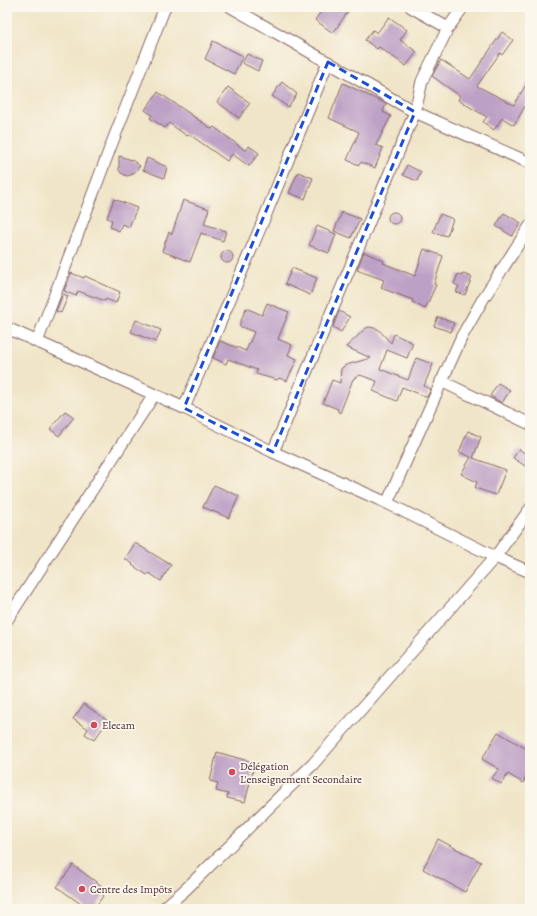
<svg xmlns="http://www.w3.org/2000/svg" width="537" height="916" font-family="Alegreya,serif">
<style>
.building{fill:#bda0c6}
.lines{fill:none;stroke-linecap:round;stroke-linejoin:round}
.street-casing{stroke:#846462;stroke-width:13}
.street{stroke:#fff;stroke-width:11}
.marked{fill:none;stroke:#1d4ed8;stroke-width:3;stroke-dasharray:8 5;stroke-linejoin:round}
.poi-dot{fill:#d1495b;stroke:#fbf7ec;stroke-width:1.5}
.labels{text-anchor:middle;dominant-baseline:central;stroke-width:3.5;stroke-linejoin:round;paint-order:stroke}
.poi-label{font-size:11px;fill:#4a1f2b;stroke:#fbf7ec;text-anchor:start}
</style>
<rect width="100%" height="100%" fill="#fbf7ec"/>
<filter id="ink" filterUnits="userSpaceOnUse"><feTurbulence type="fractalNoise" baseFrequency=".025" numOctaves="2"/><feDisplacementMap in="SourceGraphic" scale="8" xChannelSelector="R" yChannelSelector="G"/><feConvolveMatrix kernelMatrix="1 2 1 2 8 2 1 2 1" color-interpolation-filters="sRGB"/></filter>
<filter id="wash" filterUnits="userSpaceOnUse"><feTurbulence type="fractalNoise" baseFrequency=".012" numOctaves="4" result="noise"/><feDisplacementMap in="SourceGraphic" scale="16" xChannelSelector="R" yChannelSelector="G"/><feGaussianBlur stdDeviation="0.9" result="paint"/><feColorMatrix in="noise" values="0 0 0 0 0 0 0 0 0 0 0 0 0 0 0 0 0 1.4 0 .05"/><feComposite in="paint" operator="in"/></filter>
<g filter="url(#wash)">
<rect width="100%" height="100%" fill="#f0e5c8"/>
<g id="blocks">
<g class="building">
<path d="M 324,7 L 351,7 L 333,33 L 315,20 Z"/>
<path d="M 389,17 L 407,30 L 400,40 L 417,52 L 406,66 L 379,47 L 377,49 L 365,40 L 373,30 L 377,33 Z"/>
<path d="M 502,32 L 513,40 L 502,55 L 500,53 L 477,86 L 514,105 L 530,78 L 530,98 L 514,125 L 502,118 L 494,130 L 483,122 L 487,117 L 458,100 L 460,96 L 432,76 L 441,60 L 470,79 Z"/>
<path d="M 213,41 L 243,56 L 234,74 L 205,59 Z"/>
<path d="M 247,54 L 262,61 L 258,71 L 242,63 Z"/>
<path d="M 282,82 L 297,94 L 288,107 L 272,96 Z"/>
<path d="M 343,83 L 386,104 L 383,112 L 391,116 L 376,145 L 383,148 L 375,168 L 361,162 L 359,165 L 347,160 L 359,132 L 329,118 Z"/>
<path d="M 228,87 L 250,103 L 239,118 L 217,102 Z"/>
<path d="M 158,92 L 212,129 L 214,127 L 246,151 L 249,146 L 259,153 L 249,166 L 232,154 L 227,161 L 189,134 L 187,136 L 169,123 L 165,128 L 150,118 L 152,115 L 145,110 Z"/>
<path d="M 119,156 L 132,160 L 140,166 L 133,174 L 127,176 L 121,173 L 119,170 Z"/>
<path d="M 147,158 L 167,167 L 164,178 L 143,170 Z"/>
<path d="M 407,165 L 421,172 L 417,181 L 403,175 Z"/>
<path d="M 298,172 L 313,178 L 305,199 L 289,193 Z"/>
<path d="M 114,199 L 137,208 L 129,227 L 122,224 L 119,231 L 110,227 L 112,220 L 107,218 Z"/>
<path d="M 183,200 L 209,209 L 204,224 L 226,231 L 223,241 L 201,233 L 190,262 L 162,251 L 169,232 L 172,234 Z"/>
<path d="M 342,212 L 360,219 L 351,238 L 334,231 Z"/>
<circle cx="394" cy="218" r="6"/>
<path d="M 504,213 L 521,223 L 512,236 L 496,226 Z"/>
<path d="M 440,214 L 453,219 L 447,236 L 433,232 Z"/>
<path d="M 317,226 L 336,234 L 329,253 L 309,245 Z"/>
<path d="M 424,249 L 443,256 L 434,284 L 436,285 L 425,309 L 412,302 L 413,300 L 381,288 L 384,280 L 357,270 L 364,252 L 384,261 L 383,263 L 415,276 Z"/>
<circle cx="227" cy="257" r="6"/>
<path d="M 292,268 L 317,278 L 310,295 L 285,284 Z"/>
<path d="M 71,273 L 84,278 L 85,276 L 120,292 L 116,303 L 106,299 L 105,301 L 78,291 L 76,296 L 64,291 Z"/>
<path d="M 458,274 L 462,276 L 463,274 L 472,277 L 465,295 L 456,292 L 459,286 L 454,284 Z"/>
<path d="M 63,294 L 68,296 L 61,313 L 56,311 Z"/>
<path d="M 267,303 L 289,312 L 278,339 L 292,345 L 288,355 L 297,359 L 287,381 L 279,378 L 277,380 L 256,374 L 257,370 L 228,359 L 226,364 L 213,358 L 220,341 L 246,351 L 254,332 L 239,326 L 246,308 L 262,315 Z"/>
<path d="M 339,311 L 350,317 L 341,332 L 333,327 Z"/>
<path d="M 438,317 L 454,323 L 451,332 L 434,326 Z"/>
<path d="M 136,320 L 161,330 L 156,342 L 131,332 Z"/>
<path d="M 370,327 L 378,329 L 391,343 L 394,334 L 413,343 L 407,358 L 387,350 L 380,369 L 408,380 L 416,358 L 433,364 L 424,386 L 431,389 L 427,397 L 402,387 L 397,401 L 373,391 L 377,381 L 360,375 L 353,379 L 340,413 L 338,412 L 338,409 L 323,403 L 332,380 L 340,383 L 341,369 L 343,367 L 346,365 L 371,358 L 346,347 L 366,328 Z"/>
<path d="M 498,383 L 510,390 L 502,403 L 490,396 Z"/>
<path d="M 65,411 L 74,417 L 59,436 L 50,429 Z"/>
<path d="M 468,431 L 481,437 L 473,458 L 506,470 L 496,495 L 475,488 L 477,482 L 461,474 L 471,457 L 459,452 Z"/>
<path d="M 519,449 L 530,457 L 530,469 L 513,458 Z"/>
<path d="M 214,485 L 239,496 L 229,518 L 203,507 Z"/>
<path d="M 135,543 L 171,565 L 161,581 L 149,573 L 147,575 L 132,565 L 133,564 L 125,559 Z"/>
<path d="M 84,704 L 108,721 L 94,740 L 85,734 L 88,729 L 73,719 Z"/>
<path d="M 498,732 L 530,751 L 530,770 L 523,783 L 508,774 L 501,784 L 492,778 L 499,769 L 482,759 Z"/>
<path d="M 217,752 L 255,763 L 245,802 L 227,798 L 228,794 L 216,791 L 218,783 L 210,781 Z"/>
<path d="M 438,839 L 481,862 L 465,892 L 423,869 Z"/>
<path d="M 73,865 L 107,890 L 94,909 L 88,909 L 57,887 Z"/>
</g>
</g>
</g>
<g filter="url(#ink)">
<use href="#blocks" fill-opacity="0" stroke="#846462" stroke-width="1"/>
<g class="lines">
<g class="street-casing">
<g id="street">
<path d="M 231,7 L 415,112 L 530,163"/>
<path d="M 411,7 L 448,28"/>
<path d="M 7,328 L 184,408 L 273,452 L 387,503 L 495,557 L 530,572"/>
<path d="M 37,342 L 112,143 L 165,7"/>
<path d="M 441,381 L 530,424"/>
<path d="M 184,408 L 264,219 L 328,62"/>
<path d="M 273,452 L 415,112 L 422,81 L 448,28 L 463,7"/>
<path d="M 387,503 L 462,336 L 483,299 L 530,226"/>
<path d="M 7,620 L 154,395"/>
<path d="M 163,909 L 186,889 L 313,764 L 495,557 L 530,509"/>
</g>
</g>
<use href="#street" class="street"/>
</g>
</g>
<path class="marked" d="M 328,62 L 415,112 L 273,452 L 184,408 Z"/>
<g class="poi-dot">
<circle cx="94" cy="725" r="4"/>
<circle cx="232" cy="772" r="4"/>
<circle cx="82" cy="889" r="4"/>
</g>
<g class="labels">
<g class="poi-label">
<text x="102" y="725">Elecam</text>
<text x="240" y="766">Délégation<tspan x="240" dy="13">L'enseignement Secondaire</tspan></text>
<text x="90" y="889">Centre des Impôts</text>
</g>
</g>
<rect width="537" height="916" fill="none" stroke="#fbf7ec" stroke-width="24"/>
</svg>
